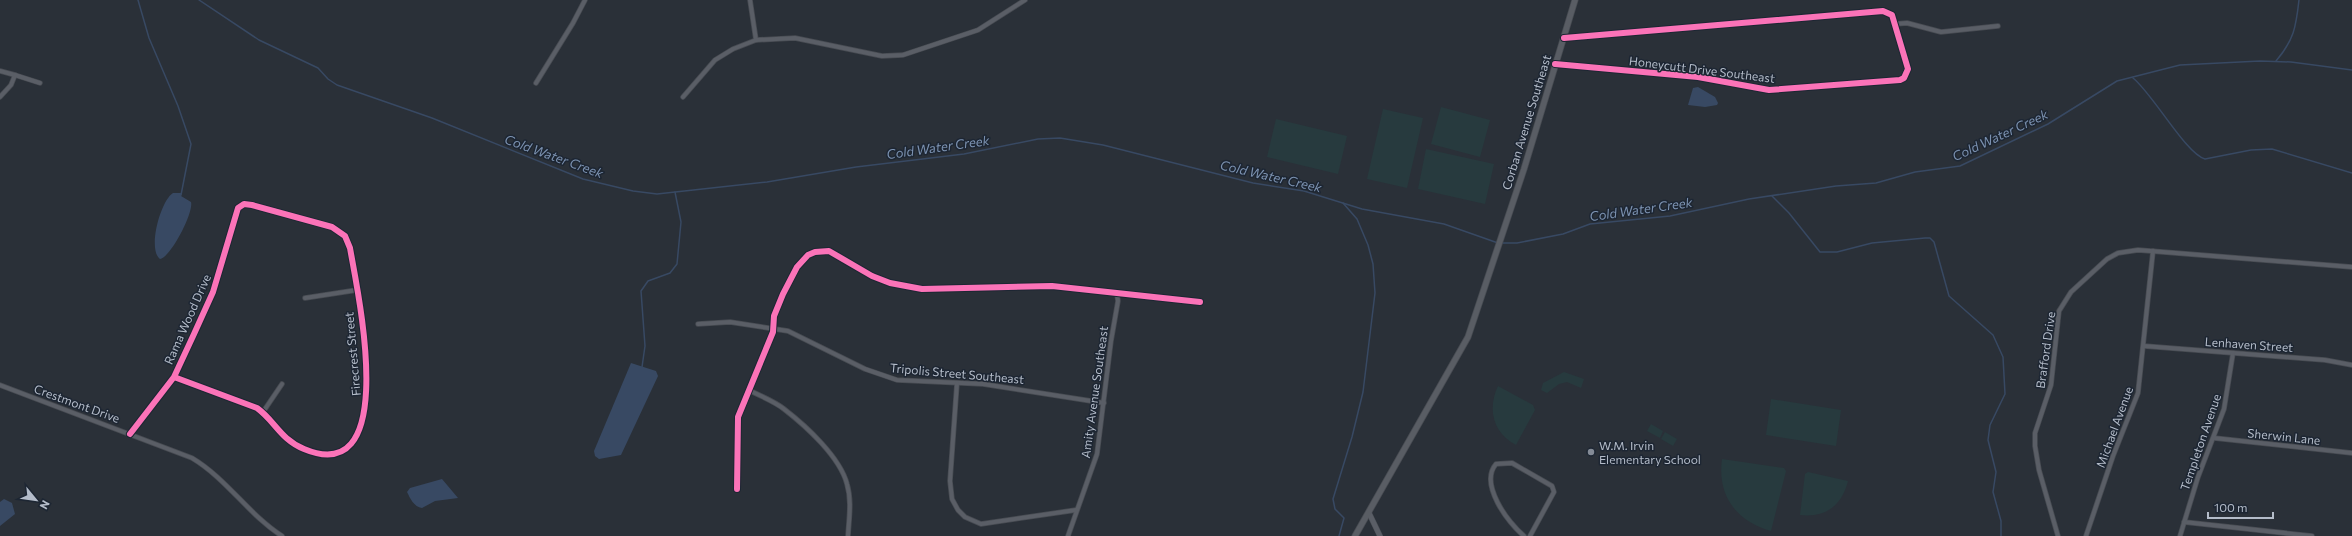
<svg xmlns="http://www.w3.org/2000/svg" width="2352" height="536" font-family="Commissioner,sans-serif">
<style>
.green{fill:#273a3e}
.water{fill:#384963}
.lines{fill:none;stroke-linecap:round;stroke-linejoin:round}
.stream{stroke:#384963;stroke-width:1.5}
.minor-casing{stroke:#484c53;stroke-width:5.5}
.tertiary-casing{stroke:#484c53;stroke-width:6}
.secondary-casing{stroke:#484c53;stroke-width:7}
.minor{stroke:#5a5e66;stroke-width:4}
.tertiary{stroke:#5a5e66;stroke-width:5}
.secondary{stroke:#595d64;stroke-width:5.5}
.cycleway-casing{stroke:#1d2633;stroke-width:8}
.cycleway{stroke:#fb73b8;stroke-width:6}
.poi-dot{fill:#848b96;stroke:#1d2633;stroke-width:1.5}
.labels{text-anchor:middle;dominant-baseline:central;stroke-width:3;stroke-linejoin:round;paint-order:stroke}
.street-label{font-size:12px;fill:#b4bcc9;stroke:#1d2633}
.poi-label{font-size:12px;fill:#b4bcc9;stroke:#1d2633;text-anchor:start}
.water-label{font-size:13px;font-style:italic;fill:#7c92b1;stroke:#1d2633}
</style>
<rect width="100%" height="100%" fill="#2a3038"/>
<g class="green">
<path d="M 1441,107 L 1490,120 L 1480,157 L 1431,144 Z"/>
<path d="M 1383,109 L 1423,118 L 1407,188 L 1367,179 Z"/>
<path d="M 1276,119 L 1347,136 L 1338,174 L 1267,157 Z"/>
<path d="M 1426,149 L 1494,164 L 1485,204 L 1418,189 Z"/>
<path d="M 1564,372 L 1584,379 L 1581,388 L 1567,382 L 1559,384 L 1547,393 L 1541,390 L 1543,383 Z"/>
<path d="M 1498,386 L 1533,405 L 1535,410 L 1516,445 C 1493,433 1487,409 1498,386 Z"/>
<path d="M 1771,399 L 1841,410 L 1836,446 L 1766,435 Z"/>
<path d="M 1651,424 L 1663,431 L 1660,438 L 1647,431 Z"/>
<path d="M 1665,432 L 1677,439 L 1673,446 L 1661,439 Z"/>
<path d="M 1722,459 L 1784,468 L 1786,471 L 1771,531 C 1736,521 1717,496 1722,459 Z"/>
<path d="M 1808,472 L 1848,481 C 1842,505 1826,518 1800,515 L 1805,474 Z"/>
</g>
<g class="water">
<path d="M 1698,87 L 1715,97 L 1718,103 L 1717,105 L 1705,107 L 1688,105 L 1693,88 Z"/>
<path d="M 173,193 L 181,193 L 181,196 L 191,202 C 194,212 171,257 160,259 C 147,249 161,200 173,193 Z"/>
<path d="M 631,363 L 656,371 L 658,376 L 621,455 L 599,459 L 595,456 L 594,451 Z"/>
<path d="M 442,479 L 458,498 L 435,501 L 422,508 C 414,507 410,498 407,492 L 410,488 Z"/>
<path d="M 4,499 L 12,503 L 15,514 L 0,526 L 0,502 Z"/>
</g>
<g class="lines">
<g class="stream">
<path d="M 138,0 L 149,38 L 178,106 L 191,144 L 181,195"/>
<path d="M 199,0 L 259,40 L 318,68 L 328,79 L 337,85 L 432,118 L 583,179 L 633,191 L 657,194 L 767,182 L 856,167 L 964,154 L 1038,139 L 1060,138 L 1103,145 L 1253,183 L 1304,191 L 1362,209 L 1444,224 L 1498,243"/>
<path d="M 2276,61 C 2294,40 2296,27 2299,0"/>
<path d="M 2133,78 C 2153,94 2186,154 2205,159 L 2251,150 L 2272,149 L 2352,173"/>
<path d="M 1772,196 L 1789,213 L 1820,252 L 1837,252 L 1872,243 L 1925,238 L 1930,238 L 1934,242 L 1949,296 L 1993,335 L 2003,357 L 2005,394 L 1990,425 L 1988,440 L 1996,472 L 1993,492 L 2001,521 L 2001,536"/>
<path d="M 1502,243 L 1517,243 L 1563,234 L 1590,224 L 1670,216 L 1749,199 L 1836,186 L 1876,183 L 1915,172 L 1960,166 L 2048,124 L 2117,81 L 2180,65 L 2260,61 L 2291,62 L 2352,70"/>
<path d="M 642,367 L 645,346 L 641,291 L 648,281 L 670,273 L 677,264 L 681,222 L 675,192"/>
<path d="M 1339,536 L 1344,518 L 1335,509 L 1333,499 L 1352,437 L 1363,392 L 1375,293 L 1373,264 L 1368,245 L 1357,219 L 1343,203"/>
</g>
<g class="minor-casing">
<g id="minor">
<path d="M 750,0 L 756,40"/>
<path d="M 1895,24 L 1907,23 L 1941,32 L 1998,26"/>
<path d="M 1555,64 L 1698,77 L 1769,90 L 1900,80 L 1904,78 L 1908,69 L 1892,15 L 1883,11 L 1564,38"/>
<path d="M 0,71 L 15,75 L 11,85 L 0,97"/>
<path d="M 15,75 L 40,83"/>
<path d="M 536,83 L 573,23 L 585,0"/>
<path d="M 683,97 L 715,60 L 733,49 L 756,40 L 795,38 L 882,56 L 903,55 L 978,30 L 1025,0"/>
<path d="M 305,298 L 357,290"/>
<path d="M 698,324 L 730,322 L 788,331 L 865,369 L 897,380 L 983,384 L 1104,403"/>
<path d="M 2144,346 L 2325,360 L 2352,365"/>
<path d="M 957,383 L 950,481 L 952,499 L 958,510 L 965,517 L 981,524 L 1076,510"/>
<path d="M 0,385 L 192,458 C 227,479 248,514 282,536"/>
<path d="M 749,390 C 760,396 774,401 784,409 C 806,426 840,457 847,484 C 852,501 849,518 848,536"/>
<path d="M 263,412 L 282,384"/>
<path d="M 130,434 L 174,377 L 194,334 L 213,292 L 238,208 L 244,204 L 252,205 L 332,227 L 345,236 L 350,248 C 357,289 402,490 304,449 C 280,439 275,421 257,408 L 174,377"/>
<path d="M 2214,438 L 2352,453"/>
<path d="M 737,489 L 738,417 L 773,332 L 774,316 L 783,294 L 797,267 L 808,255 L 815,252 L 829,251 L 872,276 L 890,283 L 922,289 L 1052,286 L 1200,302"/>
<path d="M 2184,522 L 2312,536"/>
<path d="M 1068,536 L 1097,454 L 1111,341 L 1118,301 L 1117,294"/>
<path d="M 1524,536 C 1508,523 1479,484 1496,464 L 1512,463 L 1552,486 L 1554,492 L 1530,536"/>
<path d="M 2058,536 L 2039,470 L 2035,446 L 2035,433 L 2051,385 L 2059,311 L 2071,292 L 2107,259 L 2118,253 L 2138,250 L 2352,267"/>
<path d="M 2086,536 L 2113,456 L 2138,393 L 2153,251"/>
<path d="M 2180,536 L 2198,477 L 2224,409 L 2233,353"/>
</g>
</g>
<g class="tertiary-casing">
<path id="tertiary" d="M 1369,513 L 1380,536"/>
</g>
<g class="secondary-casing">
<path id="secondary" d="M 1355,536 L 1468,337 L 1524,169 L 1575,0"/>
</g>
<use href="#minor" class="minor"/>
<use href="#tertiary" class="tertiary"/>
<use href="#secondary" class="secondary"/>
<g class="cycleway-casing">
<g id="cycleway">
<path d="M 1555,64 L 1698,77 L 1769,90 L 1900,80 L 1904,78 L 1908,69 L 1892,15 L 1883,11 L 1564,38"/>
<path d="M 130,434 L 174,377 L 194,334 L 213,292 L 238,208 L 244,204 L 252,205 L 332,227 L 345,236 L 350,248 C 357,289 402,490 304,449 C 280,439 275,421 257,408 L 174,377"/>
<path d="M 737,489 L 738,417 L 773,332 L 774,316 L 783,294 L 797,267 L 808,255 L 815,252 L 829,251 L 872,276 L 890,283 L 922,289 L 1052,286 L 1200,302"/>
</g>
</g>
<use href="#cycleway" class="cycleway"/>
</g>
<circle class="poi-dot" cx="1591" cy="452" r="4"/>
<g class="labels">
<g class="street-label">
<text transform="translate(1702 69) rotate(7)">Honeycutt Drive Southeast</text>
<text transform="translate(1526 122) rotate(-73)">Corban Avenue Southeast</text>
<text transform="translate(187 319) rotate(-66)">Rama Wood Drive</text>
<text transform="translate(2249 344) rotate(4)">Lenhaven Street</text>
<text transform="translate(2045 350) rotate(-82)">Brafford Drive</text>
<text transform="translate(352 354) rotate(-95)">Firecrest Street</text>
<text transform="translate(957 373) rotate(5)">Tripolis Street Southeast</text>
<text transform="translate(1094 392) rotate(-82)">Amity Avenue Southeast</text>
<text transform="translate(77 403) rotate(20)">Crestmont Drive</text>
<text transform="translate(2114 427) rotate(-70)">Michael Avenue</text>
<text transform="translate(2284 436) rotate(6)">Sherwin Lane</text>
<text transform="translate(2200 442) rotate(-71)">Templeton Avenue</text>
</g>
<g class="poi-label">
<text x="1599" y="445">W.M. Irvin<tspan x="1599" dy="14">Elementary School</tspan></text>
</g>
<g class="water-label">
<text transform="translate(2000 135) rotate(-25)">Cold Water Creek</text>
<text transform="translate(938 147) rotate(-8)">Cold Water Creek</text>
<text transform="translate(554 156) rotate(20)">Cold Water Creek</text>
<text transform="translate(1271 176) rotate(13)">Cold Water Creek</text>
<text transform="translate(1641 209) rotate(-8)">Cold Water Creek</text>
</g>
</g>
<g transform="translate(36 500) rotate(119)" stroke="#1d2633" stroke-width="3" paint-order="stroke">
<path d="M0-3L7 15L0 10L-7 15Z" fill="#b4bcc9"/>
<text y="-6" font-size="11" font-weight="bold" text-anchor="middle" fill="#b4bcc9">N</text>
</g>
<path d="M2208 512v6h65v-6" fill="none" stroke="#b4bcc9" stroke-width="2"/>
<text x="2214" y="512" font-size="12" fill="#b4bcc9" stroke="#1d2633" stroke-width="3" paint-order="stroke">100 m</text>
</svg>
